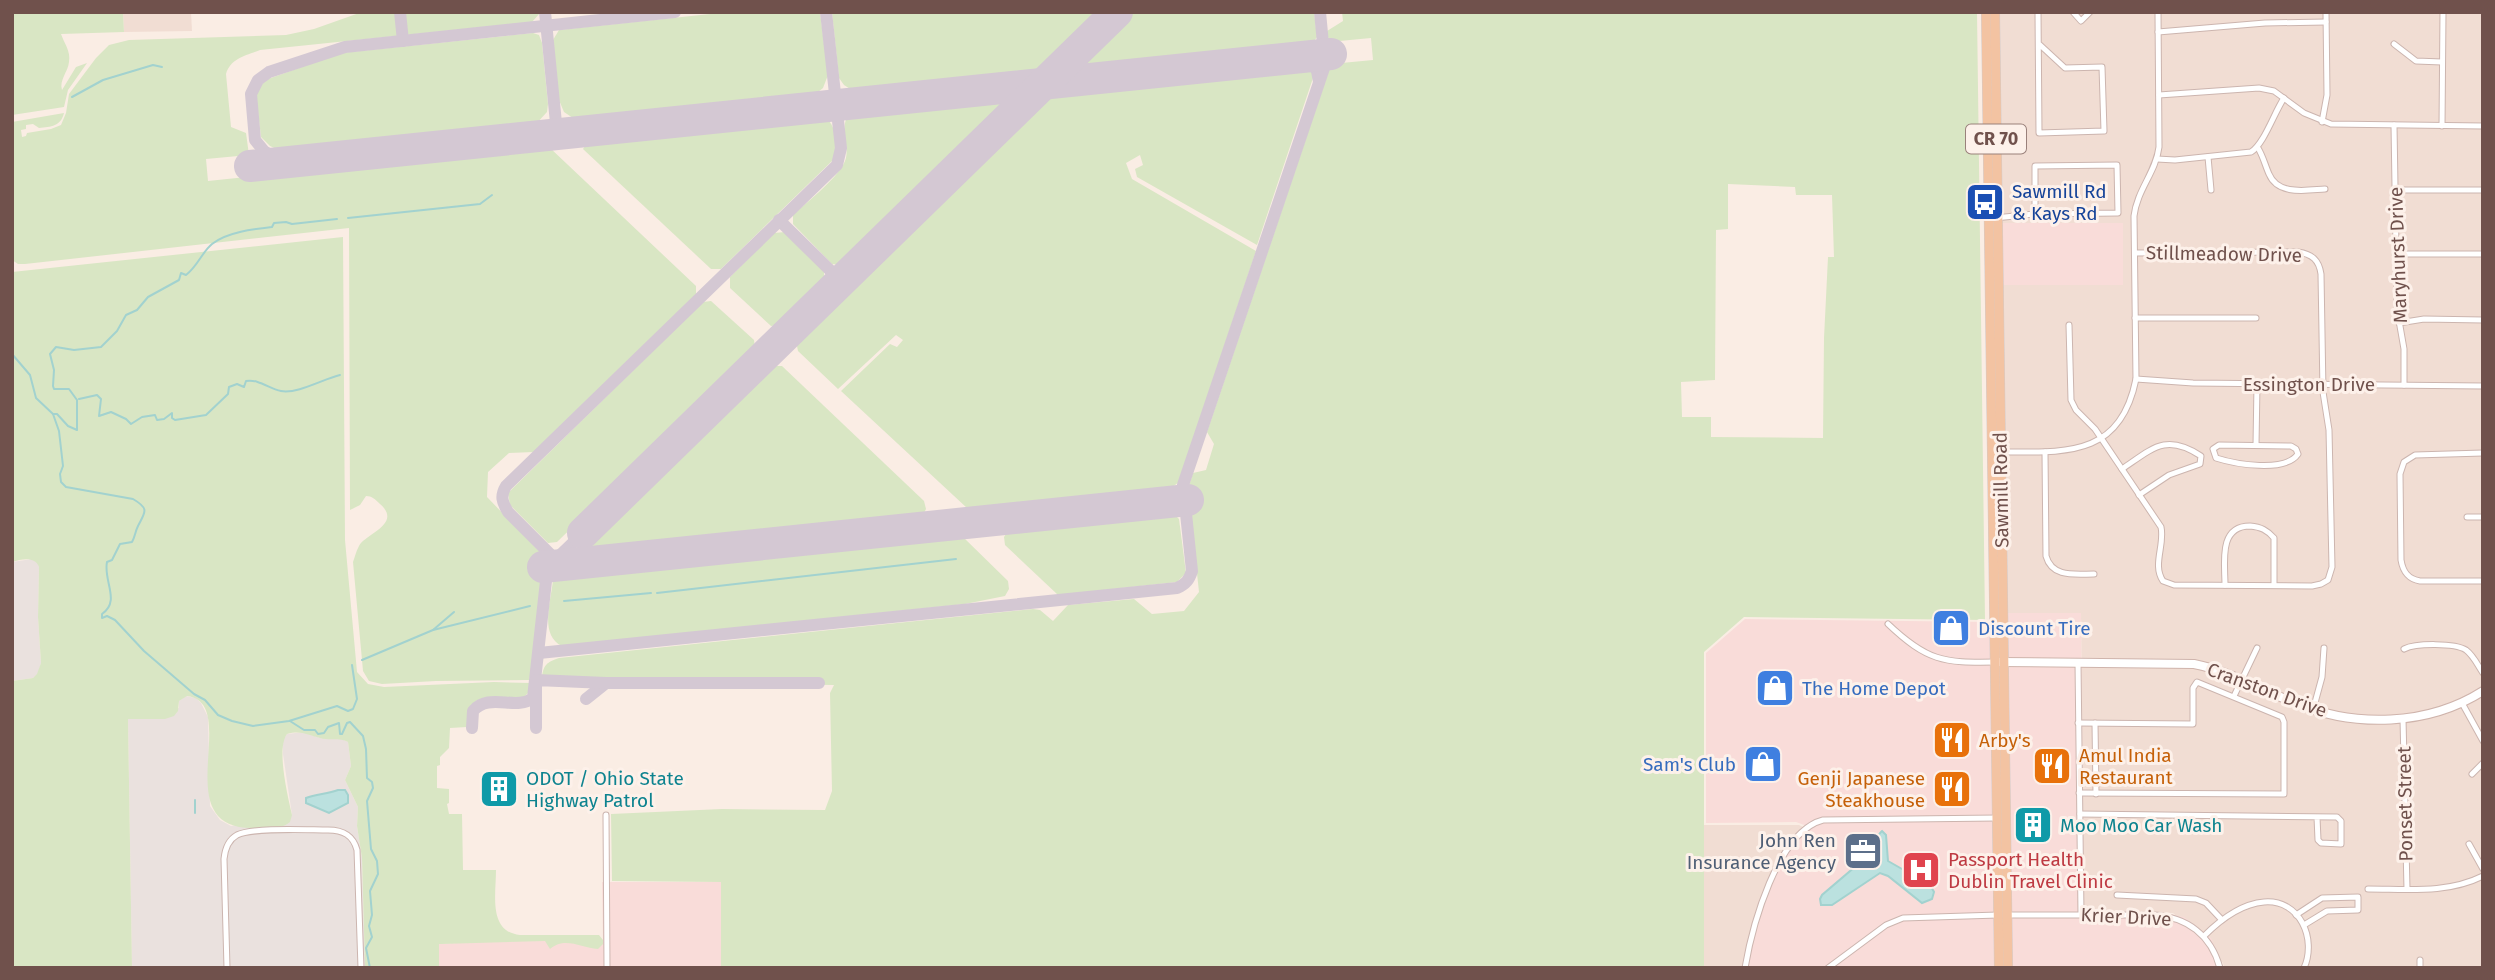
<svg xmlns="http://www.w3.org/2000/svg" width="2495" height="980" font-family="'Fira Sans',sans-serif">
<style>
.residential{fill:#f1ddd3}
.commercial{fill:#f9dcd9}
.industrial{fill:#eae1de}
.green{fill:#d9e6c4;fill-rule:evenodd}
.water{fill:#bbe1df;stroke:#a2d2cf;stroke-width:2}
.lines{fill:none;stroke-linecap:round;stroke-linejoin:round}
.stream{stroke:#a2d2cf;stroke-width:2}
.taxiway{stroke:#d4c8d3;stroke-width:12}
.runway{stroke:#d4c8d3;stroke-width:32}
.street-casing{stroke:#ccb5af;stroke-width:7}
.secondary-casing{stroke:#cfb4ac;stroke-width:10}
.primary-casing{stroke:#d4cbc9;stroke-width:10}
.street{stroke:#fff;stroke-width:5}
.secondary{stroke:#fff;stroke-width:8}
.primary{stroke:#f3c3a2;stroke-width:9}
.labels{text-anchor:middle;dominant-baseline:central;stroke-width:6;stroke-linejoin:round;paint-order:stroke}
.shield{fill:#fdf1ea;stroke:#9a817b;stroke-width:2}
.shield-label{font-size:18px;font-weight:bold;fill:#70514c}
.transit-label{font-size:19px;fill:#164399;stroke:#fdf1ea;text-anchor:start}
.street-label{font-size:19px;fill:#70514c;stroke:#fdf1ea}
.shop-label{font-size:19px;fill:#366cbe;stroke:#fdf1ea;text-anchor:start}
.food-label{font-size:19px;fill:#c56008;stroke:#fdf1ea;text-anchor:start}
.culture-label{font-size:19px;fill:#0d838f;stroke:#fdf1ea;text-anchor:start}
.service-label{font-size:19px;fill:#4e5e75;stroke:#fdf1ea;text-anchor:end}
.health-label{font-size:19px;fill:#be3a42;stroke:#fdf1ea;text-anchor:start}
</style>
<rect width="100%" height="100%" fill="#faede4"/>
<g class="residential">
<path d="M 123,12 L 191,12 L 192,31 L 124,32 Z"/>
<path d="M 1998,12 L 2483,12 L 2483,968 L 2224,968 L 2223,963 L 2173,913 L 2087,911 L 2084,908 L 2081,613 L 2006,613 L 2001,285 L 2123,223 L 2000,223 Z"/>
<path d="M 1704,825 L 1799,825 L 1807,829 L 1745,968 L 1704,968 Z"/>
</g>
<g class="commercial">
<path d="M 2000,223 L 2123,223 L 2123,285 L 2001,285 Z"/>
<path d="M 2006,613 L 2081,613 L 2084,908 L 2087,911 L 2160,912 L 2184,917 L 2211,938 L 2224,968 L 2011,968 Z"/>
<path d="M 1745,619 L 1992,622 L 1994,815 L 1823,818 L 1807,826 L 1796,822 L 1706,823 L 1706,653 Z"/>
<path d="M 1997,818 L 1999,968 L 1745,968 L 1774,871 L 1799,837 L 1819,821 Z"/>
<path d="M 602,882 L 721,882 L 721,968 L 439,968 L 439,944 L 487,941 L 603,941 Z"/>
</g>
<g class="industrial">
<path d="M 32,559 L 38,563 L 39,567 L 38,617 L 41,663 L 38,674 L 33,678 L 12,681 L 12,562 Z"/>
<path d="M 186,696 L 196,698 L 201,703 L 208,717 L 210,806 L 220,820 L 231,826 L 292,815 L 283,754 L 283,740 L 287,734 L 304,732 L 320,738 L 342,739 L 348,742 L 351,766 L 345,780 L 358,807 L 357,826 L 362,858 L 365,968 L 132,968 L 128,718 L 149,719 L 179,708 L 179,701 Z"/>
</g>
<g class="green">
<path d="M 12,12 L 123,12 L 124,32 L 61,34 C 64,43 71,51 69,62 C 68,72 59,80 62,90 L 76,67 L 87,63 L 68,90 L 64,107 L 12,115 Z"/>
<path d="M 362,12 L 540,13 L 532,22 L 260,50 C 245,56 231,58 226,74 L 231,127 L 246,133 L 249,155 L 206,159 L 208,181 L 545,146 L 549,147 L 696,286 L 696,295 L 534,452 L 509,453 L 488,472 L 487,497 L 540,552 C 545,567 535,666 529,680 L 436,681 L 382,684 L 369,681 L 363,671 L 353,562 C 355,557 356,551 359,546 C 365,534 403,524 380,504 C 375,499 372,496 366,496 L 360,505 L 350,510 L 349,228 L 25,264 L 18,264 L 12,260 L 12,122 L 64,113 C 61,126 51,127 39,128 L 33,124 L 26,125 L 26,129 L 21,130 L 22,137 L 26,136 L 27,133 L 51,129 L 61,125 L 66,113 L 69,94 L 96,58 L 109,45 L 129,40 L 286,35 L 314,29 Z"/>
<path d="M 729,12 L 820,12 L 828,75 L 823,88 L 813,96 L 576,120 L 564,112 L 559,100 L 553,40 L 559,30 Z"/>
<path d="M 832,12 L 1102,12 L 1044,69 L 1036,73 L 855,92 L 844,85 L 839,78 Z"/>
<path d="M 1134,12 L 1314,12 L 1317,37 L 1311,45 L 1086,67 L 1084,61 Z"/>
<path d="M 1342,12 L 1977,12 L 1985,620 L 1744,617 L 1704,652 L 1704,968 L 721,968 L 721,882 L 612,881 L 611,814 L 722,809 L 825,810 L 832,791 L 830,693 L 834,685 L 548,681 L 542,678 C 543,665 547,662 559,658 L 1033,609 L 1040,610 L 1053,621 L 1068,605 L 1134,599 L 1152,614 L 1184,611 L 1199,592 L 1188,489 L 1193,473 L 1206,470 L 1214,444 L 1207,432 L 1331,64 L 1373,60 L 1371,38 L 1329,42 L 1327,31 L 1343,21 ZM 1728,184 L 1795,187 L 1796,195 L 1832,195 L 1834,257 L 1828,257 L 1824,338 L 1823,438 L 1711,437 L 1711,417 L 1682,417 L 1681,382 L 1715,380 L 1716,230 L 1728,229 Z"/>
<path d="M 533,33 L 539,35 L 542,43 L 548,104 L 547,112 L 535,125 L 281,151 L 270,146 L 261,137 L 256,95 L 262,84 L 268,79 L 341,53 Z"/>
<path d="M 1306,67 L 1314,75 L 1257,245 L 1137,177 L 1135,169 L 1143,165 L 1140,155 L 1126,163 L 1132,179 L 1256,251 L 1179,482 L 1167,491 L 975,510 L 967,508 L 841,391 L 890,344 L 897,347 L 903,340 L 896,335 L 838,389 L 798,351 L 796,341 L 1048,95 Z"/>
<path d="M 1005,98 L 1006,106 L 842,265 L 832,264 L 793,224 L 793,215 C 807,202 842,175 846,158 C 849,143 839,128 849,114 Z"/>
<path d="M 824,117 C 837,123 837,148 833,160 L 721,269 L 711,269 L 583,149 L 587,143 Z"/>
<path d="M 785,232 L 824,272 L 824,284 L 782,325 L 771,326 L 730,288 L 730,277 L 774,233 Z"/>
<path d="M 343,237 L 345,540 L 357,672 L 368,684 L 384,687 L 494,682 L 531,683 L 529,692 L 524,697 L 477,700 L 470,707 L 467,727 L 450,728 L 449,748 L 440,757 L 440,765 L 437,766 L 437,788 L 449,789 L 449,803 L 447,804 L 449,814 L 462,814 L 463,870 L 496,870 C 496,894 488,932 520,935 L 599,935 L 603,940 L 603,944 L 598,949 C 581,948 565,936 550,949 L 545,941 L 441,944 L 439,944 L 439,968 L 365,968 L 362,858 L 357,826 L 358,807 L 345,780 L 351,766 L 348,742 C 339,737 330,741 320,738 C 308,735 301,730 287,734 C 276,749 288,797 292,815 L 290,822 C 281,830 265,828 254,828 C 164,830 243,703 187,696 L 179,701 L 178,711 L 174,716 L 165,719 L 128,719 L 132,968 L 12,968 L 12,681 L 33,678 L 37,674 L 41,663 L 38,617 L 39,567 C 35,556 22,559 12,562 L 12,272 Z"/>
<path d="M 711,301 L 754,340 L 755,349 L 557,542 L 548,543 L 510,505 L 508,493 L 703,302 Z"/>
<path d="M 767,366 L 782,366 L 924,501 L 926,509 L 923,515 L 589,549 L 589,543 Z"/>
<path d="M 1173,513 L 1179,519 L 1186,573 L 1177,582 L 1058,595 L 1005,545 L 1004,537 L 1008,531 Z"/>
<path d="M 954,535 L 963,537 L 1008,581 L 1009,589 L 1005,596 L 965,604 L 562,646 C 539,635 551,601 553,580 L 558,576 Z"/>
</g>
<g class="water">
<path d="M 338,790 L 345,790 L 348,795 L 348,803 L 329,813 L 306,803 L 306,798 C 316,794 327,794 338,790 Z"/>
<path d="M 1882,831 L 1886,835 L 1888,861 L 1930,885 L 1934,892 L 1932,899 L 1922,903 L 1888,876 L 1880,873 L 1832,905 L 1821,905 L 1820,899 L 1822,895 L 1856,866 L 1875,862 C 1879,852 1873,838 1882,831 Z"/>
</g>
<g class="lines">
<g class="stream">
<path d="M 72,97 L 103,80 L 153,65 L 162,67"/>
<path d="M 348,218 L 480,204 L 492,195"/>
<path d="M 12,354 L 30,375 L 36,398 L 53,414 L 59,431 L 63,466 L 60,474 L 61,482 L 66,487 L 133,499 C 150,509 145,512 138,526 C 135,532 135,537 132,542 L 120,544 L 112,560 L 107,562 C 103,581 121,601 102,614 L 102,618 L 107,616 L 115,620 L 144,651 L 194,694 L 205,700 L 218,715 L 232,721 L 253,726 L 289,721 L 337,706 L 348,711 L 353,709 L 357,699 L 352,665"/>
<path d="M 79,399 L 97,395 L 101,399 L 99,416 L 111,412 L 126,419 L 131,424 L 142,417 L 155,415 L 157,420 L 164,419 L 172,413 L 172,418 L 175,420 L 206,415 L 228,394 L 229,387 L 237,384 L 244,387 L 246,381 C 260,379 269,389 281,391 C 298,394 323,379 340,375"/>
<path d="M 53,414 L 57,414 L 68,426 L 77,430 L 77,400 L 69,389 L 54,389 L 53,386 L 54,370 L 50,354 L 56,347 L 74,350 L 101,347 L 117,331 L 126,315 L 137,310 L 148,297 L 179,280 L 181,273 L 186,275 C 198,266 202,252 212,244 C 227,232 254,229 272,227 L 274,223 L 286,222 L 292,224 L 337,219"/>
<path d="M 657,593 L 956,559"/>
<path d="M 564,601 L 651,593"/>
<path d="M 433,630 L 454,612"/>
<path d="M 362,660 L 433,630 L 530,606"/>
<path d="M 290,721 L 304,730 L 315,730 L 318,734 L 324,733 L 328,727 L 339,723 L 340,734 L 342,734 L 347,723 L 350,722 L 363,736 L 366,749 L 367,778 L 372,782 L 373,788 L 367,801 L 371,849 L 377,861 L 378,874 L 370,891 L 372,915 L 369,926 L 372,937 L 366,948 L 370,968"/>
<path d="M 195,800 L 195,813"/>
</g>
<g class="taxiway">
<path d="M 400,12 L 403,41"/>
<path d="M 545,12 L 557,133"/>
<path d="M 1307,56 L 1317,71 L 1319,82"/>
<path d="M 282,162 L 264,151 L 255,140 L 251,94 L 258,80 L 269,72 L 345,47 L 675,12"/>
<path d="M 779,220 L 841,281"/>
<path d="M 552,563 L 583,533"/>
<path d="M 561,565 L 508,512 C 502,502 500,496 506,486 L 837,165 L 841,148 L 826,12"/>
<path d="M 539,653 L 1177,588 C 1186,584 1189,580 1192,571 L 1183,485 L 1325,65 L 1320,12"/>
<path d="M 586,699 L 606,683"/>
<path d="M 472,728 L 473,711 C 489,692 516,711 533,698 L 549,554"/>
<path d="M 536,728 L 536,680 L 606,683 L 819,683"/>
</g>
<g class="runway">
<path d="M 250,166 L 1331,54"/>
<path d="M 583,533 L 1117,12"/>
<path d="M 543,567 L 1188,500"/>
</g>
<g class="street-casing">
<g id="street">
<path d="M 2038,12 L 2039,133 L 2104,131 L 2102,67 L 2065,68 L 2039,44"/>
<path d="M 2073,12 L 2081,21 L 2090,12"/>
<path d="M 2158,32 L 2265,23 L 2326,22"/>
<path d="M 2394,44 L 2416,61 L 2442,62"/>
<path d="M 2159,95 L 2259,88 L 2274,91 L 2304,113 L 2331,124 L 2483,126"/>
<path d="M 2322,122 L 2327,95 L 2326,12"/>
<path d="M 2394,125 L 2397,309 L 2404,349 L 2404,385"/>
<path d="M 2442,126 L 2443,12"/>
<path d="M 2258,148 C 2263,156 2265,165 2269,174 C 2278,196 2307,190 2325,189"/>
<path d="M 2208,157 L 2211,190"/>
<path d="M 2157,159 L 2175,160 L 2251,152 C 2264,144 2274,113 2284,98"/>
<path d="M 2394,190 L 2483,190"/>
<path d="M 1995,218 L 2035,214 L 2118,213 L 2117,165 L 2035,166 L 2035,214"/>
<path d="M 2395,254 L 2483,254"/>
<path d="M 2135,318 L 2256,318"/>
<path d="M 2399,323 L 2424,319 L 2483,320"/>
<path d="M 2069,325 L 2071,400 L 2076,410 L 2095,429 L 2161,527 C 2165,545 2152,565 2163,581 L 2174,585 L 2312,586 L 2321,584 L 2328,580 L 2332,567 L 2329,430 L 2323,392 L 2321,274 C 2319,260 2312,254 2298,252 L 2135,253"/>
<path d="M 2136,379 L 2193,383 L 2483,386"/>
<path d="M 2219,445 L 2291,446 L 2296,449 L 2298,454 C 2285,473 2235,464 2216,458 L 2213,449 Z"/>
<path d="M 2256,445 L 2257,384"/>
<path d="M 2000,452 C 2065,452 2120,458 2136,379 L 2134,216 C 2137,190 2156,172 2159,147 L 2158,12"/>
<path d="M 2045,452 L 2046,556 C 2052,578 2075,574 2094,574"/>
<path d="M 2483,453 L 2415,455 L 2404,462 L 2400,474 L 2401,560 C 2403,572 2408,579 2420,581 L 2483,581"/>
<path d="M 2122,469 C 2153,448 2166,433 2201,456 L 2200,464 L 2169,475 L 2139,495"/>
<path d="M 2467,517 L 2483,517"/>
<path d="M 2225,585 C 2225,563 2218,526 2250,526 C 2261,527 2267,530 2274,538 L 2274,585"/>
<path d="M 1888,624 C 1927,661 1943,663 1995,662"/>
<path d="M 2404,649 C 2416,643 2455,643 2466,650 C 2474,656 2478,666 2483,673"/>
<path d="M 2078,662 L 2081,915"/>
<path d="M 2234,696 L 2257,648"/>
<path d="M 2462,703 L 2483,741"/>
<path d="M 2313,710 L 2322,677 L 2324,648"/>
<path d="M 2403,719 L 2407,889"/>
<path d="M 2078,723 L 2193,724 L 2193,688 L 2197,682 L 2282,717 L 2284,722 L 2284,794 L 2079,793"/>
<path d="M 2095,723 L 2096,794"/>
<path d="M 2472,774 L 2483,763"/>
<path d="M 2080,814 L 2337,817 L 2341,821 L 2341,844 L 2321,843 L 2318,840 L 2317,817"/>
<path d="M 606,815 L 607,968"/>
<path d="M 2469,844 L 2483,869"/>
<path d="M 2368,889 C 2407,889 2447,894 2483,876"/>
<path d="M 2117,895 L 2196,899 L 2206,903 L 2222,920"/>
<path d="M 2008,915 L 2154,915 C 2187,917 2211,935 2220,968"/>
<path d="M 2296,915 L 2322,898 L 2358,897 L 2358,910 L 2327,911 L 2304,925"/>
<path d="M 2204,936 C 2220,920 2240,904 2264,902 C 2300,899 2317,939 2304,968"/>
<path d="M 2420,960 L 2420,968"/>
<path d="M 227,968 L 224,859 C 225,849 228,840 237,835 C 253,827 308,830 328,830 C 343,830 353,835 357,850 L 361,968"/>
<path d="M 1745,968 C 1752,927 1777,832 1823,820 L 1997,818"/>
<path d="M 1828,968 L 1886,925 L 1903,918 L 1998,915"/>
</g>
</g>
<g class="secondary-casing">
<path id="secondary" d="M 2000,662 L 2194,664 C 2230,671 2262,690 2295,703 C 2355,728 2428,726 2483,691"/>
</g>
<g class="primary-casing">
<g id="primary">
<path d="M 1986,12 L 1999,968"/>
<path d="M 1995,12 L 2008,968"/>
</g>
</g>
<use href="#street" class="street"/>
<use href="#secondary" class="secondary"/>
<use href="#primary" class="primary"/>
</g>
<defs>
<g id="bus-square" transform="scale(2.0125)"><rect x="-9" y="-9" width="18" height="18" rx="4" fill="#1a4fb4" stroke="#fdf1ea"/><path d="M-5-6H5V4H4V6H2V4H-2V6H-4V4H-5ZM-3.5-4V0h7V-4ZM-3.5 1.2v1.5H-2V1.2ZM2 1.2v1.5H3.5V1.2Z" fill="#fff"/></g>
<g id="shop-square" transform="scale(2.0125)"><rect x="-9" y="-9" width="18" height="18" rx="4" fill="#3f7fe0" stroke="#fdf1ea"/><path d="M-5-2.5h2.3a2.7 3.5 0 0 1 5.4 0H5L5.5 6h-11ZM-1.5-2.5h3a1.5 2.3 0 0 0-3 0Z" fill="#fff"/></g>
<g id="restaurant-square" transform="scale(2.0125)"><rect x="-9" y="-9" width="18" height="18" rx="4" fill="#e8710a" stroke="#fdf1ea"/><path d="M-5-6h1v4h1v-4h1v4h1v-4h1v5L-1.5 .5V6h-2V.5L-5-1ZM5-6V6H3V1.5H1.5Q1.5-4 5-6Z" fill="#fff"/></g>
<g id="building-square" transform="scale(2.0125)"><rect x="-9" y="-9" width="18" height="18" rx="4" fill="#0f9aa8" stroke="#fdf1ea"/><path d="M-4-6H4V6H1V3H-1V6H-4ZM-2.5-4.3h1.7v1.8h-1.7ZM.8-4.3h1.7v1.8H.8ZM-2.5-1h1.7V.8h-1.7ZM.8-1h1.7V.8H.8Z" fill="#fff"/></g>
<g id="office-square" transform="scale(2.0125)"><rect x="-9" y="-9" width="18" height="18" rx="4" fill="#5c6f8a" stroke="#fdf1ea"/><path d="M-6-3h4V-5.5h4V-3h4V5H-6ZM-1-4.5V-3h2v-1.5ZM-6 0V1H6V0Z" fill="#fff"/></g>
<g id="hospital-square" transform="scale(2.0125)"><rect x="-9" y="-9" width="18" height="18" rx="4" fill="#e0444e" stroke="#fdf1ea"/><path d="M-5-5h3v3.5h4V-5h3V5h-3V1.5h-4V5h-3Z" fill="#fff"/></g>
</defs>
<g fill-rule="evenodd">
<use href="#bus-square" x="1985" y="202"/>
<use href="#shop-square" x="1951" y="628"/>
<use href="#shop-square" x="1775" y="688"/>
<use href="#restaurant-square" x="1952" y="740"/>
<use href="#shop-square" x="1763" y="764"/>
<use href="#restaurant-square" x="2052" y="766"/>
<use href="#building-square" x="499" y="789"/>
<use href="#restaurant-square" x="1952" y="789"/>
<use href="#building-square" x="2033" y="825"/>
<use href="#office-square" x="1863" y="851"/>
<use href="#hospital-square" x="1921" y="870"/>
</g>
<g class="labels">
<rect class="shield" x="1966" y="124.5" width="60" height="29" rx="5"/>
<g class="shield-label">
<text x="1996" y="139">CR 70</text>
</g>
<g class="transit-label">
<text x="2012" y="191">Sawmill Rd<tspan x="2012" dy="22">&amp; Kays Rd</tspan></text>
</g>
<g class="street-label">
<text transform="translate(2224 254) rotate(1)">Stillmeadow Drive</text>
<text transform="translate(2398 255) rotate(-92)">Maryhurst Drive</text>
<text x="2309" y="384">Essington Drive</text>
<text transform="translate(2001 490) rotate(-91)">Sawmill Road</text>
<text transform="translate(2267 690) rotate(20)">Cranston Drive</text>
<text transform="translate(2405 804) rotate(-91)">Ponset Street</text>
<text transform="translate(2126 917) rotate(3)">Krier Drive</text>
</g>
<g class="shop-label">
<text x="1978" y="628">Discount Tire</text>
<text x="1802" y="688">The Home Depot</text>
<text x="1736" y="764" text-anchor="end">Sam's Club</text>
</g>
<g class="food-label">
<text x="1979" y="740">Arby's</text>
<text x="2079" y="755">Amul India<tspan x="2079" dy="22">Restaurant</tspan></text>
<text x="1925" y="778" text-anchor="end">Genji Japanese<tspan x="1925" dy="22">Steakhouse</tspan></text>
</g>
<g class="culture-label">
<text x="526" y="778">ODOT / Ohio State<tspan x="526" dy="22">Highway Patrol</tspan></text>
<text x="2060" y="825">Moo Moo Car Wash</text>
</g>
<g class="service-label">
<text x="1836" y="840">John Ren<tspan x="1836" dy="22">Insurance Agency</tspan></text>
</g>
<g class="health-label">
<text x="1948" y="859">Passport Health<tspan x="1948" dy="22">Dublin Travel Clinic</tspan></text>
</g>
</g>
<rect width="2495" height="980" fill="none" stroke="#70514c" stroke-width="28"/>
</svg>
